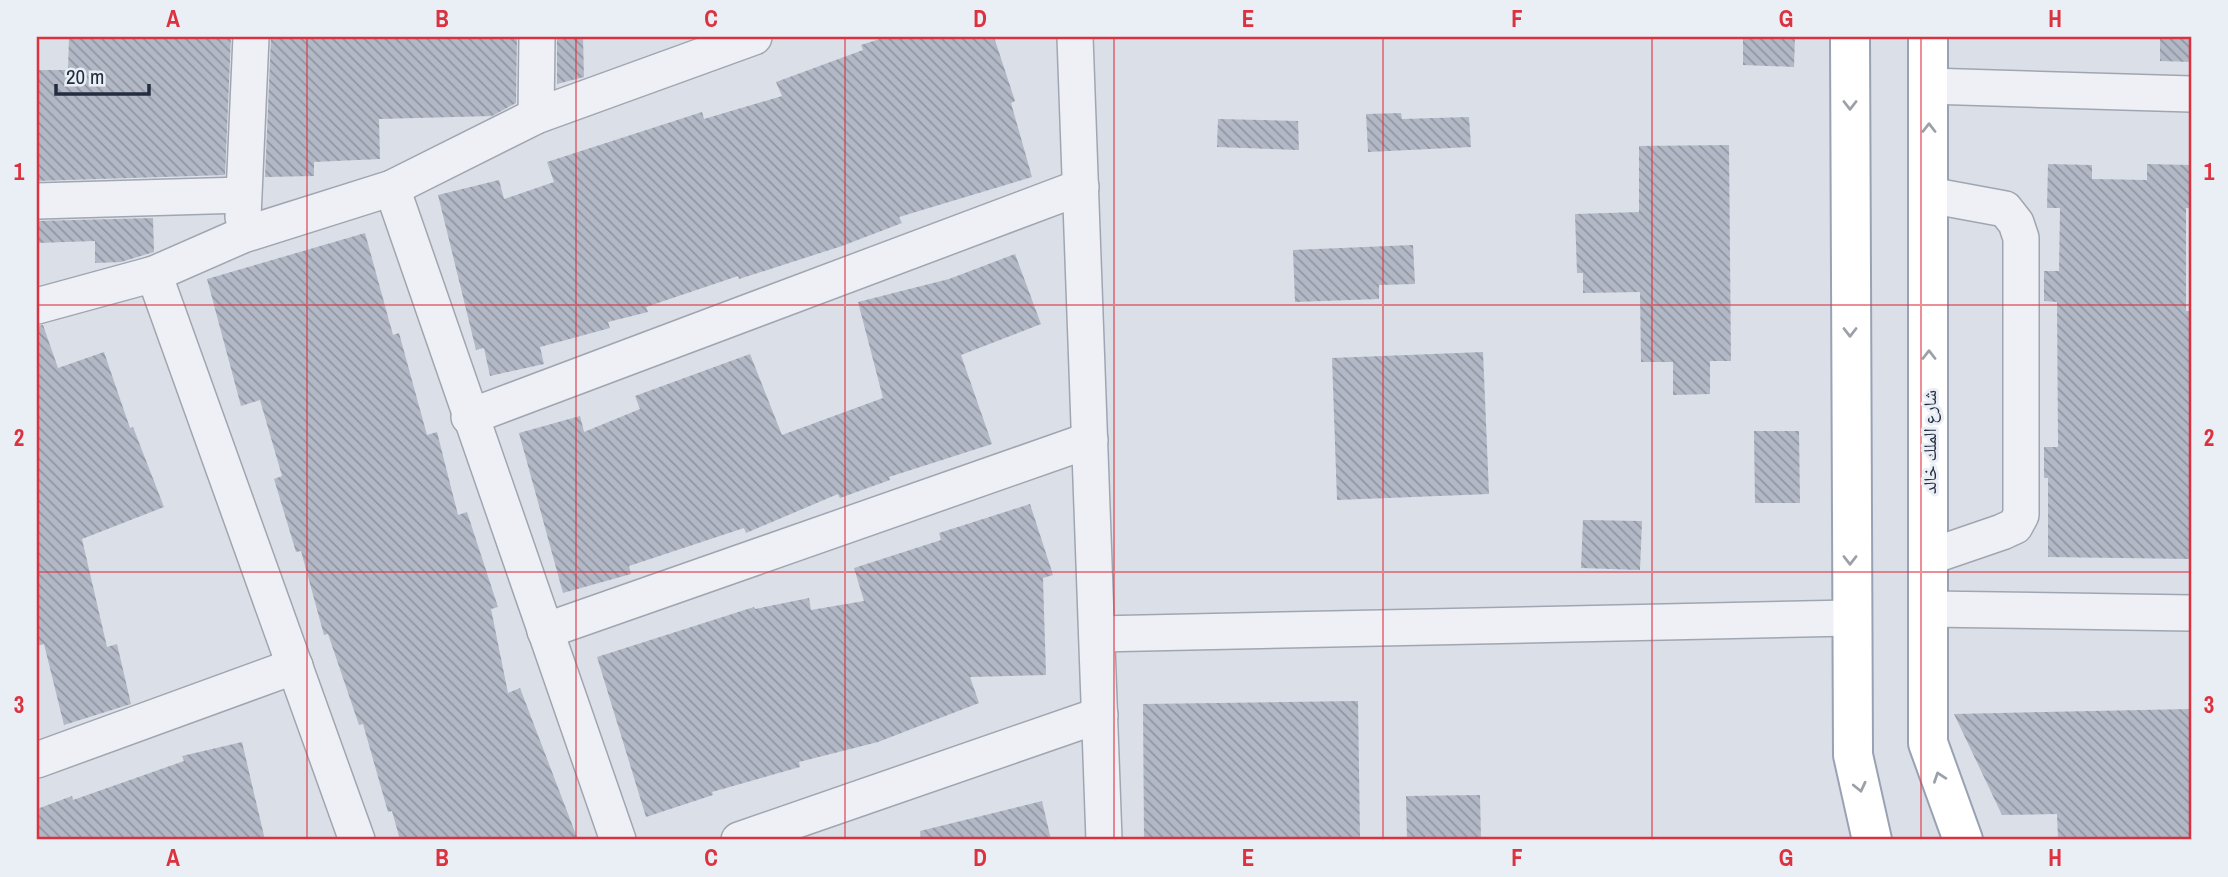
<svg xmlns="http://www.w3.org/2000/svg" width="2228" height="877" font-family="'Archivo Narrow','Noto Naskh Arabic',sans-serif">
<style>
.building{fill:url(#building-back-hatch)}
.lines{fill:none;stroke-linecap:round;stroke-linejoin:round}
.minor-casing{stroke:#a0a6b1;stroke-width:38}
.major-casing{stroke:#99a2b4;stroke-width:42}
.minor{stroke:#eef0f5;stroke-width:35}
.major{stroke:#fff;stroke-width:38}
.oneway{stroke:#9ca0a9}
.grid{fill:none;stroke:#dc313f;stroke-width:2;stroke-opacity:0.55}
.labels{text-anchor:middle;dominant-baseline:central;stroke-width:6;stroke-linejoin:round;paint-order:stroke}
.street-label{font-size:18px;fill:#242c3f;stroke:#eaeef5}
.neatline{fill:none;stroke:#dc313f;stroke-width:2.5}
.grid-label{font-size:23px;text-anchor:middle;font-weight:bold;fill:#dc313f}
</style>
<defs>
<pattern id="building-back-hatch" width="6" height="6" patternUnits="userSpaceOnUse" patternTransform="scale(1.75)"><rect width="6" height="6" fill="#b2b8c5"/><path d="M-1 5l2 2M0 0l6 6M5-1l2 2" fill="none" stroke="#9196a1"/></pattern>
</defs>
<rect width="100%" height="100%" fill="#dbdfe7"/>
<g class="building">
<path d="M 69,37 L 231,37 L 225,175 L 37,181 L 37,70 L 68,70 Z"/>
<path d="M 271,37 L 517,37 L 516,103 L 492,116 L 379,119 L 380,159 L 314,162 L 314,176 L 265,177 Z"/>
<path d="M 557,37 L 583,37 L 584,77 L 557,84 Z"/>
<path d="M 886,37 L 994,37 L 1015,101 L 1011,103 L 1032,177 L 899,217 L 902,223 L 842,246 L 739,279 L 738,276 L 646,307 L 648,312 L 608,322 L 610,328 L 540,347 L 544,364 L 490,376 L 484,348 L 476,350 L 438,195 L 499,180 L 504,199 L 554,182 L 547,162 L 702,112 L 704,119 L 782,96 L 776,82 L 863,50 L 861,45 Z"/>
<path d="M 1743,37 L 1795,37 L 1794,67 L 1743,65 Z"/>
<path d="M 2160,37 L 2191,37 L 2191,62 L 2160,61 Z"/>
<path d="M 1401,113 L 1402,119 L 1469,117 L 1471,147 L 1368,152 L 1366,114 Z"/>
<path d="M 1218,119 L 1298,121 L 1299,150 L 1217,147 Z"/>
<path d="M 1729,145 L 1731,361 L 1710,361 L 1710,394 L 1673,395 L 1673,362 L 1641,362 L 1640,292 L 1583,293 L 1583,273 L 1577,273 L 1575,214 L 1639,212 L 1639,146 Z"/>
<path d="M 2048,164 L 2092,165 L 2092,179 L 2147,180 L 2147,164 L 2191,165 L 2191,208 L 2186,208 L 2186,311 L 2191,311 L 2191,559 L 2048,557 L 2048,478 L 2044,478 L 2044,447 L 2058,447 L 2057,302 L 2044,301 L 2044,271 L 2059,271 L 2060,208 L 2047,208 Z"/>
<path d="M 153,218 L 154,252 L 121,262 L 95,263 L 95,241 L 37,243 L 37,221 Z"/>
<path d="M 365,233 L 393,335 L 399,333 L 427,435 L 437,432 L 458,515 L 467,512 L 498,607 L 491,609 L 508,693 L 520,688 L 578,840 L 400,840 L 392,811 L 388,812 L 363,724 L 359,725 L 328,634 L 324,635 L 301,551 L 296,552 L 274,479 L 282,476 L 260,400 L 241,406 L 207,279 Z"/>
<path d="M 1413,245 L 1415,284 L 1379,285 L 1379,299 L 1295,302 L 1293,250 Z"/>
<path d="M 1015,254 L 1041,324 L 961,355 L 992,444 L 889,477 L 890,480 L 840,498 L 838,494 L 746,533 L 744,528 L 629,566 L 631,574 L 563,593 L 519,433 L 580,416 L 584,432 L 640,409 L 635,396 L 750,354 L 782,435 L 883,398 L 858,302 L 949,279 Z"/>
<path d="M 43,325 L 58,368 L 104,352 L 130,428 L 133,427 L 164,507 L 82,539 L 107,647 L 117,644 L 131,704 L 64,725 L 44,644 L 37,646 L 37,326 Z"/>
<path d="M 1483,352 L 1489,494 L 1337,500 L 1332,358 Z"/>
<path d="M 1754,431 L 1799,431 L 1800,503 L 1755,503 Z"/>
<path d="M 1030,504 L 1053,575 L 1043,578 L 1046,675 L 970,677 L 979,703 L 878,742 L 799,762 L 800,767 L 712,792 L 713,795 L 646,817 L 597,657 L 754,607 L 755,609 L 809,598 L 811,610 L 864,601 L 854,568 L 941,540 L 939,533 Z"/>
<path d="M 1583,520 L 1642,521 L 1640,570 L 1581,568 Z"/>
<path d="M 1358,701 L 1360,840 L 1144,840 L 1143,704 Z"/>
<path d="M 2191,709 L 2191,840 L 2058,840 L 2057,814 L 2002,815 L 1954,714 Z"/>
<path d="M 242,742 L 265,840 L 37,840 L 37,809 L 72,796 L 73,800 L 184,761 L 182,756 Z"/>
<path d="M 1480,795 L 1481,840 L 1407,840 L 1406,796 Z"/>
<path d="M 1042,801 L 1051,840 L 921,840 L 920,831 Z"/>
</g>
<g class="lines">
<g class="minor-casing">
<g id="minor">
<path d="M 1075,37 L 1104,840"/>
<path d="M 1929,86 L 2191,94"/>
<path d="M 536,116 L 537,37"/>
<path d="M 392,188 L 618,840"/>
<path d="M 37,201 L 243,195"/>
<path d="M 243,217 L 251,37"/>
<path d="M 154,274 L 357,840"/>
<path d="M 37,306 L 154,274 L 243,235 L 392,188 L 536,116 L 754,37"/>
<path d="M 469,417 L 1081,187"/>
<path d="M 1929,557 L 2002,532 L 2015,526 L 2021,515 L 2021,238 L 2016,223 L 2005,209 L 1929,195"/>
<path d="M 1929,609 L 2191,613"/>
<path d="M 545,631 L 1090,440"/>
<path d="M 1097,634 L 1850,618"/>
<path d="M 37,760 L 295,666"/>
<path d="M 739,840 L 1100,715"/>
</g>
</g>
<g class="major-casing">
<g id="major">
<path d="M 1850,37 L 1853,755 L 1872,840"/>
<path d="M 1928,37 L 1928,743 L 1963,840"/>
</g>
</g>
<use href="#minor" class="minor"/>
<use href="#major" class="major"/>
</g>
<defs><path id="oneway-chevron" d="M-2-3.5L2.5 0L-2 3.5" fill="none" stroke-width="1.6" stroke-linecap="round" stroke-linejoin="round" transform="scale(1.75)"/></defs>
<g class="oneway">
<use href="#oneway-chevron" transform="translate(1850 105) rotate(90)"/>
<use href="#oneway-chevron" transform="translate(1929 128) rotate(-90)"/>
<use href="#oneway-chevron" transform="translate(1850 332) rotate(90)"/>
<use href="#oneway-chevron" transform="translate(1929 355) rotate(-90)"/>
<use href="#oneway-chevron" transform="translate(1850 560) rotate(90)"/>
<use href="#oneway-chevron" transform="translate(1939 777) rotate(-109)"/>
<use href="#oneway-chevron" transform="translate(1860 787) rotate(77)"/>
</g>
<path class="grid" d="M 307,37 L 307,840M 576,37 L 576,840M 845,37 L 845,840M 1114,37 L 1114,840M 1383,37 L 1383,840M 1652,37 L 1652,840M 1921,37 L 1921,840M 37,305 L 2191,305M 37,572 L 2191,572"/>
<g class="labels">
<g class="street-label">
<text transform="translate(1929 442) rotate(-90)">شارع الملك خالد</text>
</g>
</g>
<rect width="2228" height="877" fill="none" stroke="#eaeef5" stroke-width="77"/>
<path d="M56 84v10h93v-10" fill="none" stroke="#242c3f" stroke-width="3.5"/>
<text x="66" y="84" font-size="21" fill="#242c3f" stroke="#eaeef5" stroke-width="5" paint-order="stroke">20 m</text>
<rect x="38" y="38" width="2152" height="800" class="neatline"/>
<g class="grid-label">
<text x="173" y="27">A</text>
<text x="442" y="27">B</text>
<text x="711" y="27">C</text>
<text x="980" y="27">D</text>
<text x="1248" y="27">E</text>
<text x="1517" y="27">F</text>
<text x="1786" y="27">G</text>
<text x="2055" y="27">H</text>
<text x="19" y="180">1</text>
<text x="2209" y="180">1</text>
<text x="19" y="446">2</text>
<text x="2209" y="446">2</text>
<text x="19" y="713">3</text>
<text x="2209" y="713">3</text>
<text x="173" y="866">A</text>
<text x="442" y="866">B</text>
<text x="711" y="866">C</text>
<text x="980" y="866">D</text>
<text x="1248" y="866">E</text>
<text x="1517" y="866">F</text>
<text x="1786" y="866">G</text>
<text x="2055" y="866">H</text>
</g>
</svg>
